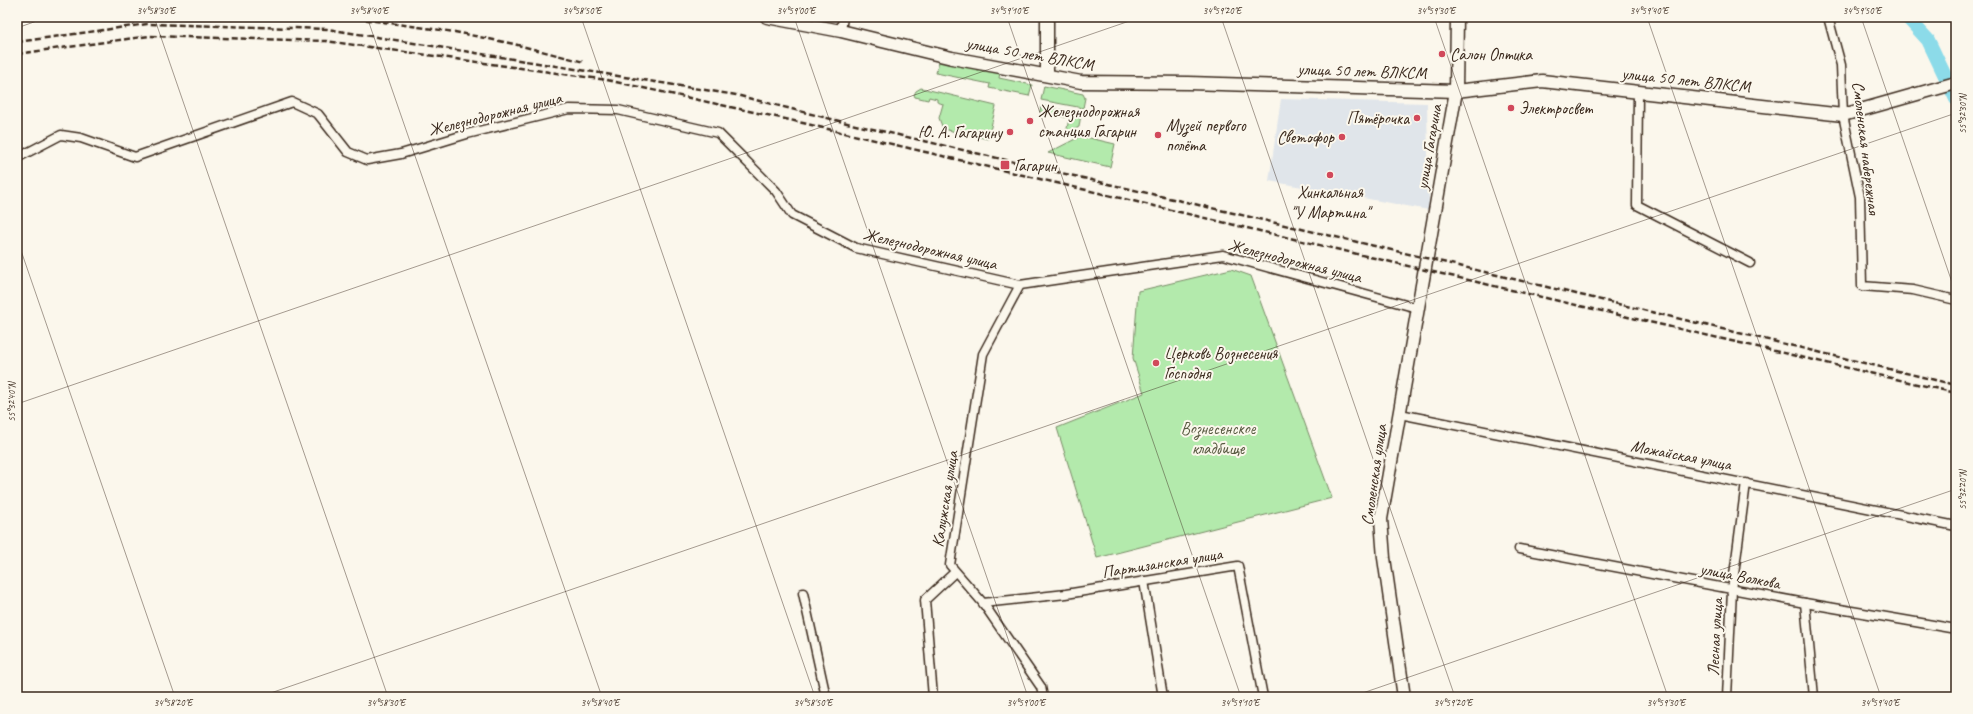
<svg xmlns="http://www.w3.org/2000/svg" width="1973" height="714" font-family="Caveat,sans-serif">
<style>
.built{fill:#e0e5ea}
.green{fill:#b3eaac;stroke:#778a65}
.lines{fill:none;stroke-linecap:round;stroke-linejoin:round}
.river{stroke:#8cdbe9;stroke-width:14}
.street-casing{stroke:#3b2a1e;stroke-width:11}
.secondary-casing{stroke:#3b2a1e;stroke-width:15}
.street{stroke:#fbf7ec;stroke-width:8}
.secondary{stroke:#fbf7ec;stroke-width:12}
.rail{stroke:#3b2a1e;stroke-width:2.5;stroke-dasharray:6 3;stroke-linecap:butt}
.ticks{fill:none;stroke:#3b2a1e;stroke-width:1;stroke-opacity:0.45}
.poi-dot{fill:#d1495b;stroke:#fbf7ec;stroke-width:1.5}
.labels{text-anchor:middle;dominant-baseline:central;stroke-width:4;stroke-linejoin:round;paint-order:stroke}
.street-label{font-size:17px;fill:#3b2a1e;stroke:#fbf7ec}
.poi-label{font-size:17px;fill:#3b2a1e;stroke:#fbf7ec;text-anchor:start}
.park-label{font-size:17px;fill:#595a42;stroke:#fbf7ec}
.neatline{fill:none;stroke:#3b2a1e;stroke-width:1.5}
.ticks-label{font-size:10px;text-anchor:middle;fill:#3b2a1e}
</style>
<rect width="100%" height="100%" fill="#fbf7ec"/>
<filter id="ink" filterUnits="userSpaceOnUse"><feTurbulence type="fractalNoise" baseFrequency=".025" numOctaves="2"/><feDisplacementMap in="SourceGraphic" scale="8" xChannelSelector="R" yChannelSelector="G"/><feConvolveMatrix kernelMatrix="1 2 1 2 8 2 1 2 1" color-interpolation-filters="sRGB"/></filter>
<g filter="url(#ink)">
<path class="built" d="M 1281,99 L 1427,103 L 1429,210 L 1269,181 Z"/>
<g class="green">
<path d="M 939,61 L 1000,73 L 999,78 L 1032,85 L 1029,96 L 989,88 L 990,84 L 936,73 Z"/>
<path d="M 1044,86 L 1083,94 L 1085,98 L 1083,108 L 1041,100 Z"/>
<path d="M 921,88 L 996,106 L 988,139 L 943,129 L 939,118 L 943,104 L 937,102 L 937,99 L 929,97 L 928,100 L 915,97 L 914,95 L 916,91 Z"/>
<path d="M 1041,106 L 1081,114 L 1079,127 L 1066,134 L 1069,118 L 1040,112 Z"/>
<path d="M 1081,136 L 1115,144 L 1110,167 L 1048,153 Z"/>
<path d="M 1231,269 L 1251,276 L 1332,498 L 1097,558 L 1057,428 L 1144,393 L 1133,358 L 1138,291 Z"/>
</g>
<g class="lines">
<path class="river" d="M 1907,17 L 1928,40 L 1956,99"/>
<g class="street-casing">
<g id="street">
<path d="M 1828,17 L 1841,65 L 1843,115 L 1860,197 L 1862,286 L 1913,290 L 1956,300"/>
<path d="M 841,31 L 843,17"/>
<path d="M 1638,92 L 1637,205 L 1750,263"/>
<path d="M 17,158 L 61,135 L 81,138 L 135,157 L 292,102 L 318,114 L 348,152 L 367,160 L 401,154 L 467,134 L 569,109 L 618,110 L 718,133 L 776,191 L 792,215 L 856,248 L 1020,285 L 1223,255 L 1417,308"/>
<path d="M 1020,285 L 983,354 L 950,565 L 983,603 L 1041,687 L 1043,697"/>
<path d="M 1400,414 L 1956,526"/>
<path d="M 1519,549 L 1805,603 L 1956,629"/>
<path d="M 1144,581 L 1163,697"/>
<path d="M 803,593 L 826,697"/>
<path d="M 983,603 L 1066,594 L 1238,566 L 1263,697"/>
<path d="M 1805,603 L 1814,697"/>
<path d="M 933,697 L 925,600 L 955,572"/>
<path d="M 1727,697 L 1732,590 L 1746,483"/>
</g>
</g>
<g class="secondary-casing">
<g id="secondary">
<path d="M 767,17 L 841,31 L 952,58 L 1081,82 L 1189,83 L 1456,91 L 1542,81 L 1843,115 L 1956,83"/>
<path d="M 1047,75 L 1047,17"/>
<path d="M 1404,697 L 1384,558 L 1381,519 L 1456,91 L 1457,17"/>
</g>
</g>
<use href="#street" class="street"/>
<use href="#secondary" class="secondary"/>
<g class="rail">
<path d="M 347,17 L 455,32 L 514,44 L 584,62"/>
<path d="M 17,42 L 147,24 L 327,29 L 736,95 L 847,123 L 1426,258 L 1956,385"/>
<path d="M 17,54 L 149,36 L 326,41 L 607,80 L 790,120 L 1425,270 L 1956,393"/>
</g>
</g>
</g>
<path class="ticks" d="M 154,17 L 388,697M 367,17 L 602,697M 581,17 L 815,697M 794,17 L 1028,697M 1007,17 L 1241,697M 1221,17 L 1455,697M 1434,17 L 1668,697M 1647,17 L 1881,697M 1861,17 L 1956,294M 17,28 L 48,17M 17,239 L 175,697M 17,404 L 1141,17M 259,697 L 1956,113M 1351,697 L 1956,489"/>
<g class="poi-dot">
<circle cx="1442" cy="54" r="4"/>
<circle cx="1511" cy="108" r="4"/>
<circle cx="1417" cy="118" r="4"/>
<circle cx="1030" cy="121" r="4"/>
<circle cx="1010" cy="132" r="4"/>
<circle cx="1158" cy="135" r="4"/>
<circle cx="1342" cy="137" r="4"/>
<rect x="1000" y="160" width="10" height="10" rx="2"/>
<circle cx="1330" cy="175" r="4"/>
<circle cx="1156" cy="363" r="4"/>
</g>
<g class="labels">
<g class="street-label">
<text transform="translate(1030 54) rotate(10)">улица 50 лет ВЛКСМ</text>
<text transform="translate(1362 71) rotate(2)">улица 50 лет ВЛКСМ</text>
<text transform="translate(1686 80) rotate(6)">улица 50 лет ВЛКСМ</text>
<text transform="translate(495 114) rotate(-14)">Железнодорожная улица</text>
<text transform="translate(1429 147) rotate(-80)">улица Гагарина</text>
<text transform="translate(1866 148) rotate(83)">Смоленская набережная</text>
<text transform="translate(930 249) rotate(13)">Железнодорожная улица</text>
<text transform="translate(1295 261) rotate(14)">Железнодорожная улица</text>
<text transform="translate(1681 455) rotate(11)">Можайская улица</text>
<text transform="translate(1374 475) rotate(-82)">Смоленская улица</text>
<text transform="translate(945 499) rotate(-81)">Калужская улица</text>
<text transform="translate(1162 563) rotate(-9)">Партизанская улица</text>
<text transform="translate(1740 576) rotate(11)">улица Волкова</text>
<text transform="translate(1715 637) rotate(-87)">Лесная улица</text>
</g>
<g class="poi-label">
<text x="1450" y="54">Салон Оптика</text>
<text x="1519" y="108">Электросвет</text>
<text x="1038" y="111">Железнодорожная<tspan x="1038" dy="20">станция Гагарин</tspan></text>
<text x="1409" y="118" text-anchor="end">Пятёрочка</text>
<text x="1166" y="125">Музей первого<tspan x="1166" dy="20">полёта</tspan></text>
<text x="1002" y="132" text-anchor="end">Ю. А. Гагарину</text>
<text x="1334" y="137" text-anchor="end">Светофор</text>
<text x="1014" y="165">Гагарин</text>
<text x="1330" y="192" text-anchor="middle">Хинкальная<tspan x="1330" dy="20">"У Мартина"</tspan></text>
<text x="1164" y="353">Церковь Вознесения<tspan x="1164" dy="20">Господня</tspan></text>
</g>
<g class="park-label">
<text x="1218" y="428">Вознесенское<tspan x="1218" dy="20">кладбище</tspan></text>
</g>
</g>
<rect width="1973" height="714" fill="none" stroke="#fbf7ec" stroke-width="44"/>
<rect x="22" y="22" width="1929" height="670" class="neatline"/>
<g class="ticks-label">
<text x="156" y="14">34°58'30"E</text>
<text x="369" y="14">34°58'40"E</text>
<text x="582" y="14">34°58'50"E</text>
<text x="796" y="14">34°59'00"E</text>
<text x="1009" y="14">34°59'10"E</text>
<text x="1222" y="14">34°59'20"E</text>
<text x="1436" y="14">34°59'30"E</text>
<text x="1649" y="14">34°59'40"E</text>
<text x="1862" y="14">34°59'50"E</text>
<text transform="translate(1962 114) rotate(-90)" y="4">55°32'30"N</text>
<text transform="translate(11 402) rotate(-90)" y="4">55°32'40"N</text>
<text transform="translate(1962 490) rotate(-90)" y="4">55°32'20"N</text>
<text x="173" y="706">34°58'20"E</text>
<text x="386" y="706">34°58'30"E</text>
<text x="600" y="706">34°58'40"E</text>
<text x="813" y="706">34°58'50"E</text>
<text x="1026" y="706">34°59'00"E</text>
<text x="1240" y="706">34°59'10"E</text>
<text x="1453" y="706">34°59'20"E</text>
<text x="1666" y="706">34°59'30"E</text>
<text x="1880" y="706">34°59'40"E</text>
</g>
</svg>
